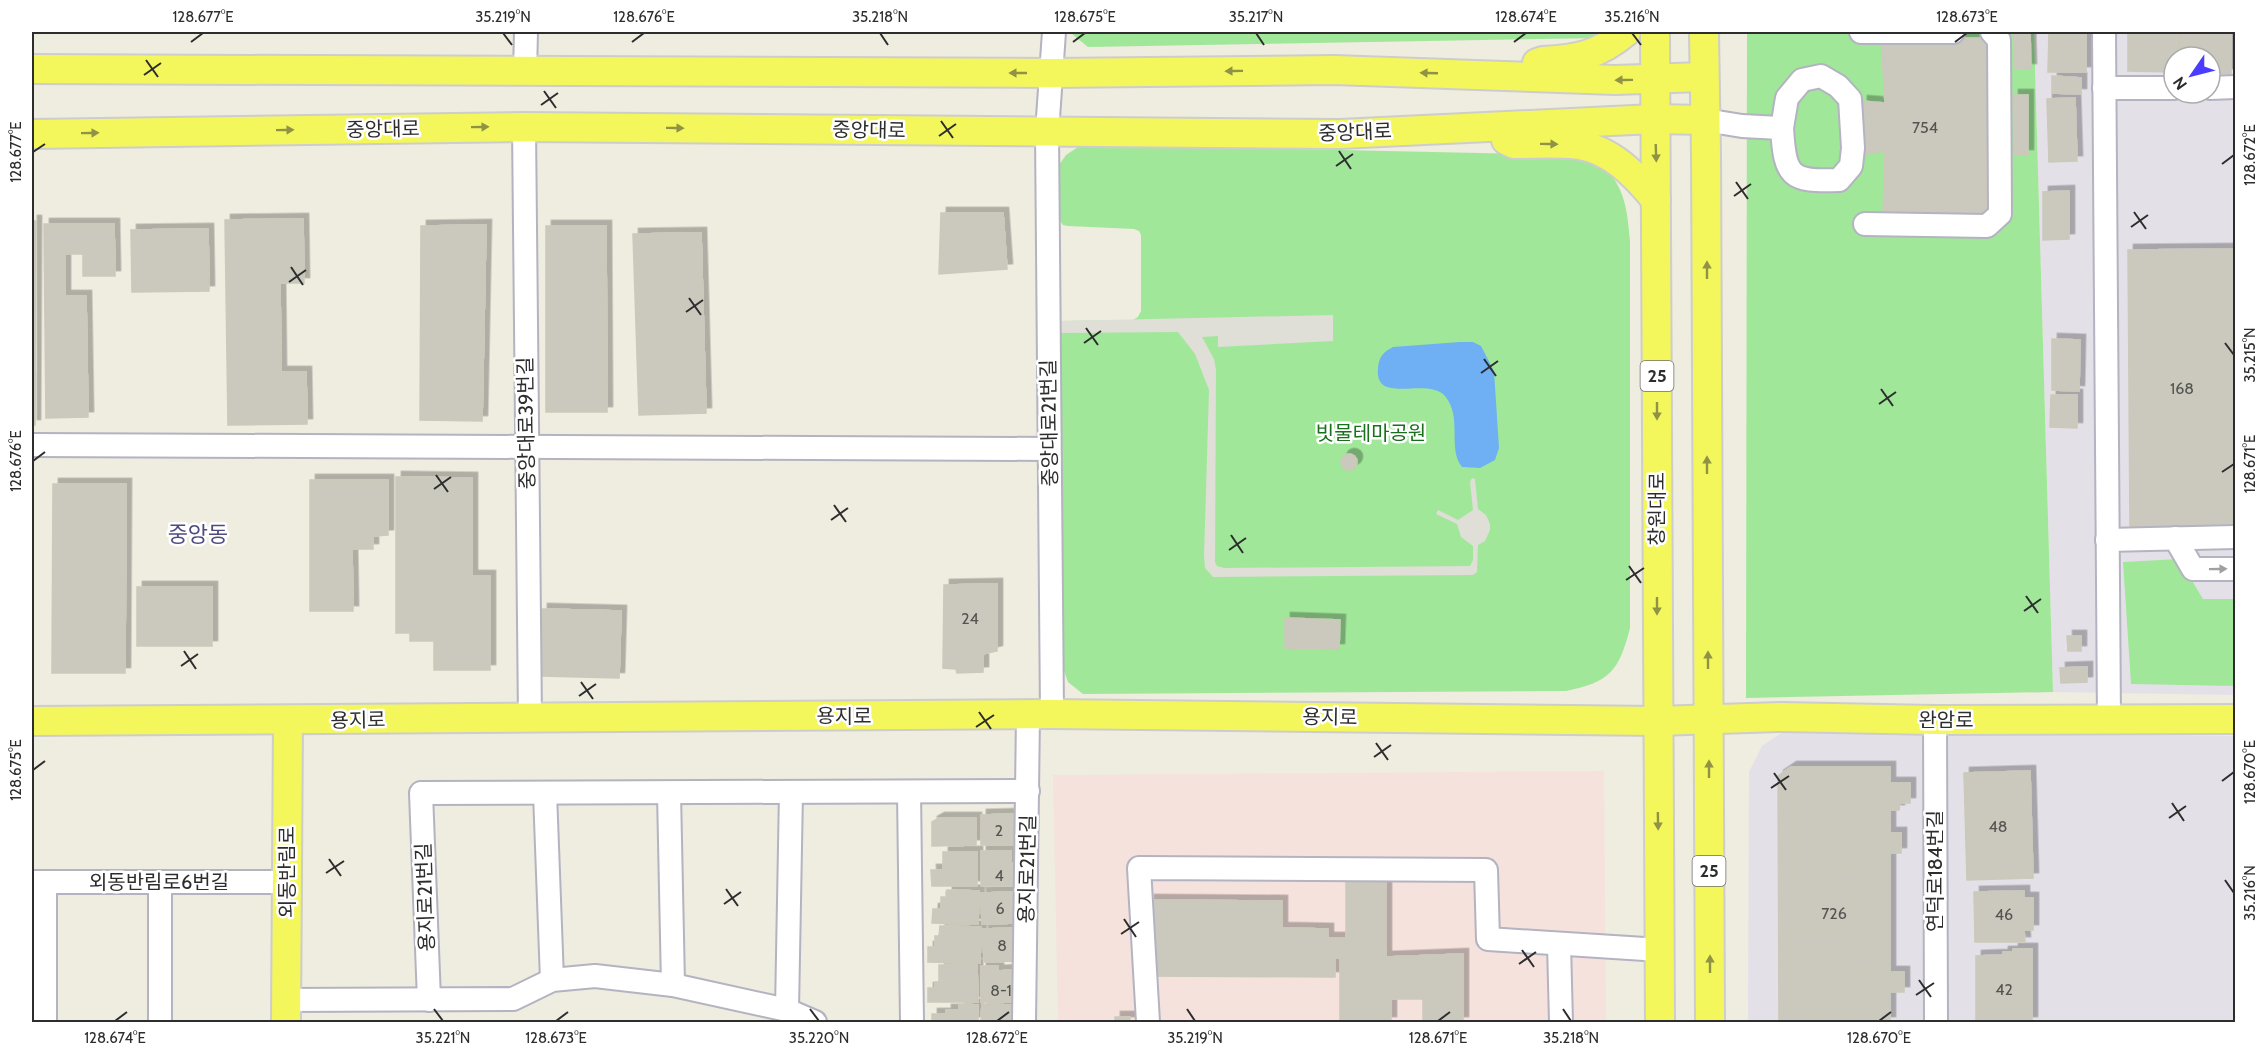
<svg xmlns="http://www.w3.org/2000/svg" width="2267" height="1054" font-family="Cabin,'Noto Sans KR',sans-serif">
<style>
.industrial{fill:#e4e0e8;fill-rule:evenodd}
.medical{fill:#f5e2dd}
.green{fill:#a1e79a}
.plaza{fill:#dfded7}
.water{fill:#6faff4}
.building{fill:#cbc9be;stroke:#cbc9b9;stroke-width:1.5;filter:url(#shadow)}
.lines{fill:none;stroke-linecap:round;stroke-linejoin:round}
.minor-casing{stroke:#b4b3c1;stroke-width:26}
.major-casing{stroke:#cdcdcd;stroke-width:32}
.minor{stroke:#fff;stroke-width:22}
.major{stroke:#f4f75c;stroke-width:28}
.oneway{fill:#909244}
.oneway2{fill:#a0a0a0}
.ticks{fill:none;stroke:#2d2d2d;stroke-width:2}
.labels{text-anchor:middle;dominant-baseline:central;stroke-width:5;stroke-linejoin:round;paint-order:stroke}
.number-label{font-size:16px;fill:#545451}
.shield{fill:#fff;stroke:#6c6c6c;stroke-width:1.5}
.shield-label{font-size:18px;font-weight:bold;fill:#2d2d2d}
.street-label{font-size:20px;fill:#2d2d2d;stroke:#fff}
.park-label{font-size:20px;fill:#18701c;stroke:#fff}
.quarter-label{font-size:22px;fill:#4f4b81;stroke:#fff}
.neatline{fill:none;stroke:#2d2d2d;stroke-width:2}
.ticks-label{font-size:15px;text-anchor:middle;fill:#2d2d2d}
</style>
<defs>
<filter id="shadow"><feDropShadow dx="5.5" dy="-5.5" stdDeviation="0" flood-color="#0004"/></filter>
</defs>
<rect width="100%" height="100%" fill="#efece0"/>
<g class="industrial">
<path d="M 2034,32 L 2235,32 L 2235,695 L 2053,692 ZM 2174,57 L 2210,57 L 2210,93 L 2174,93 Z"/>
<path d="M 1781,733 L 2235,736 L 2235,1022 L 1748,1022 L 1749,772 L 1762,746 Z"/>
</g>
<path class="medical" d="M 1604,771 L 1606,1022 L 1058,1022 L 1053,775 Z"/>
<g class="green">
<path d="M 1072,32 L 1613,32 L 1601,38 L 1088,47 L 1072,34 Z"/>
<path d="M 1747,32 L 2034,32 L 2053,692 L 1746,698 Z"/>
<path d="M 1099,145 L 1572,155 C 1620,164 1627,198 1630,240 L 1630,628 C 1619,671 1610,682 1566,691 L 1083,694 L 1068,682 L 1061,663 L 1061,321 L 1133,320 L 1138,317 L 1141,311 L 1141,235 L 1139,231 L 1134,229 L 1068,226 L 1063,225 L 1057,217 L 1059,165 L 1066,155 L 1078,147 Z"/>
<path d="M 2179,559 L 2203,599 L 2235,599 L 2235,686 L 2131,684 L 2123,562 Z"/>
</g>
<path class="plaza" d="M 1333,315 L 1333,341 L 1218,347 L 1218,336 L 1202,337 L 1214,359 L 1216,370 L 1215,562 L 1217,566 L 1224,568 L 1470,566 L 1473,560 L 1473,546 L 1461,537 L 1457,524 L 1436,514 L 1438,510 L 1458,520 L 1473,510 L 1470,482 L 1472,478 L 1475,479 L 1478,509 L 1486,515 L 1490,524 L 1490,530 L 1485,541 L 1478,545 L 1477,572 L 1473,575 L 1213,577 L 1205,568 L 1204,556 L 1209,390 L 1195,354 L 1178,332 L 1061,333 L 1061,321 Z"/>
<path class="water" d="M 1460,342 L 1473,342 L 1481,346 L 1494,371 L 1499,448 L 1495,460 L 1480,468 L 1462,467 C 1447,448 1463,418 1445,396 C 1427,376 1374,406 1378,368 C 1379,357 1383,352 1393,347 Z"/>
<g class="building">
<path d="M 2013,32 L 2030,32 L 2031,69 L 2015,68 Z"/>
<path d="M 2049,32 L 2086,33 L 2086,72 L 2048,72 Z"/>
<path d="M 2128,32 L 2179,32 L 2179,57 L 2174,57 L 2174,72 L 2128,71 Z"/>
<path d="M 2180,32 L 2231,32 L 2231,74 L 2210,74 L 2210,57 L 2180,57 Z"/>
<rect x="2234" y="32" width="2" height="42"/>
<path d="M 1881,38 L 1990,38 L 1989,213 L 1883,214 L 1885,151 L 1860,155 L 1862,101 L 1885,103 Z"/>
<path d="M 2052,76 L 2081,78 L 2081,94 L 2052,93 Z"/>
<path d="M 2013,95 L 2028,95 L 2028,155 L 2014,155 Z"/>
<path d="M 2075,98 L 2077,161 L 2049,162 L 2047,99 Z"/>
<path d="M 2069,191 L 2069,239 L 2043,240 L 2043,192 Z"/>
<path d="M 941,213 L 1003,213 L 1007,269 L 939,274 Z"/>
<path d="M 303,219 L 304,283 L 280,283 L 281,372 L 306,372 L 307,424 L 228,425 L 225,220 Z"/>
<path d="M 32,221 L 36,221 L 35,425 L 32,425 Z"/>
<path d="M 44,224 L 114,224 L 115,276 L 83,276 L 83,254 L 65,254 L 65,296 L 86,296 L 88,417 L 46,418 Z"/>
<path d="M 486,225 L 482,421 L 420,420 L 421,226 Z"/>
<path d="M 546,226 L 606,226 L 607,412 L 546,412 Z"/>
<path d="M 208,229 L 209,291 L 132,292 L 131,230 Z"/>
<path d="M 701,233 L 706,413 L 639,415 L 633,234 Z"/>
<path d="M 2236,249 L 2236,526 L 2130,527 L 2128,250 Z"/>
<path d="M 2052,339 L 2080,340 L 2079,391 L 2052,390 Z"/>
<path d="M 2051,395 L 2077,395 L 2077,428 L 2050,427 Z"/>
<circle cx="1349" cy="462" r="8"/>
<path d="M 396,477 L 472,478 L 472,576 L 490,576 L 490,670 L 434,670 L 434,641 L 410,641 L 410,633 L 396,633 Z"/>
<path d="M 310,480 L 388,480 L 388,535 L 373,536 L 373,549 L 352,549 L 353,611 L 310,611 Z"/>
<path d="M 53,484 L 126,484 L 125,673 L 52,673 Z"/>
<path d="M 997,584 L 997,651 L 983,654 L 983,672 L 957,673 L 956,669 L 943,668 L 944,585 Z"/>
<rect x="137" y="587" width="75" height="59"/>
<path d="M 542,609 L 621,611 L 619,678 L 541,676 Z"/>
<path d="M 1285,618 L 1340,620 L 1339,649 L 1285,648 Z"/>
<path d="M 2067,636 L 2081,636 L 2081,651 L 2068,651 Z"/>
<path d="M 2087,667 L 2087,682 L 2061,683 L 2060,668 Z"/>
<path d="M 1791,767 L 1890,767 L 1890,1022 L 1779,1022 L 1778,776 Z"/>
<path d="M 2030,771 L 2033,878 L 1967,880 L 1964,773 Z"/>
<path d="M 1793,783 L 1878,784 L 1878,820 L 1854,820 L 1854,804 L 1816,804 L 1817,824 L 1827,824 L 1827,841 L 1818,841 L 1818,866 L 1854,866 L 1854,850 L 1876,850 L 1877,975 L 1851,975 L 1851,949 L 1815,949 L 1815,1022 L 1789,1022 L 1789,929 L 1852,929 L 1852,886 L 1793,886 Z"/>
<path d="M 1890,783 L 1910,783 L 1910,803 L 1900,803 L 1899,810 L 1890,810 Z"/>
<path d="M 1017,814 L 1018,845 L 981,845 L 981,815 Z"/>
<path d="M 939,818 L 976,818 L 976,845 L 932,846 L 932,822 Z"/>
<rect x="1890" y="833" width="11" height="20"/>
<path d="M 981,851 L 1011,851 L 1011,863 L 1018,863 L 1018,886 L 981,886 Z"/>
<path d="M 943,852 L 977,852 L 977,886 L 932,886 L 931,870 L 943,870 Z"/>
<path d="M 1346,874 L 1386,874 L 1386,957 L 1463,954 L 1463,1022 L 1423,1022 L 1423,999 L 1391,999 L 1391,1022 L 1340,1022 L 1340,958 L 1335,958 L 1335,977 L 1149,976 L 1149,900 L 1282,901 L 1282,928 L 1328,929 L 1328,938 L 1346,938 Z"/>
<path d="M 947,890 L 979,891 L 978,924 L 932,923 L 933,909 L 941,909 L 941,897 L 947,897 Z"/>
<path d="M 2024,891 L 2024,898 L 2033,898 L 2033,930 L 2024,930 L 2025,942 L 1975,942 L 1974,892 Z"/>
<path d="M 1018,892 L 1019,923 L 982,924 L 981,893 Z"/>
<rect x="1794" y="898" width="21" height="18"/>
<path d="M 940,926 L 981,927 L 980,963 L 928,962 L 928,947 L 935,947 L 935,936 L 939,936 Z"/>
<path d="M 1019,928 L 1020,961 L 984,962 L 983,929 Z"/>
<path d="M 2013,949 L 2032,949 L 2032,1022 L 1976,1022 L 1976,956 L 2003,955 L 2003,952 L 2013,952 Z"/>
<path d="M 939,965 L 977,965 L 978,1002 L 928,1002 L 928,988 L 935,988 L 935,982 L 939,982 Z"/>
<path d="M 981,966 L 998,966 L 998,971 L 1012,970 L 1012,979 L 1021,979 L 1021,1002 L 981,1002 Z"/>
<rect x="1890" y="972" width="14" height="20"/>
<rect x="1849" y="1001" width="25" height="21"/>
<path d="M 959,1004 L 978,1005 L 978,1022 L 932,1022 L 932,1014 L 946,1014 L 946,1010 L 959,1010 Z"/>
<path d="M 982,1004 L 1012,1005 L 1012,1021 L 1015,1022 L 981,1022 Z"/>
<rect x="1115" y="1017" width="15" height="5"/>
</g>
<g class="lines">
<g class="minor-casing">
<g id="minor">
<path d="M 1861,32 L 1953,32"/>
<path d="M 2104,32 L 2109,720"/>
<path d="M 525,72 L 526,32"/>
<path d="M 2104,88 L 2174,88"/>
<path d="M 2210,88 L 2236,87"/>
<path d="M 1705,120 L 1742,126 L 1782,128 C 1785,177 1790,182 1839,180 L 1851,166 L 1853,148 L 1850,99 L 1838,86 L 1821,76 L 1802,80 L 1787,98 L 1782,128"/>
<path d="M 524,127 L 530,719"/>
<path d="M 1865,224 L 1987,226 L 2000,214 L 1999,40 L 1992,32"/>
<path d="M 32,445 L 1049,449"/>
<path d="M 2175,538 L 2193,569 L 2236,569"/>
<path d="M 2107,540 L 2236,537"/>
<path d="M 1052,714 L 1047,132 L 1054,32"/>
<path d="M 1935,720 L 1936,1022"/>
<path d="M 909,792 L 912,1022"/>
<path d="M 545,793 L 552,980"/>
<path d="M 669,793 L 673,985"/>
<path d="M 32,882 L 286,882"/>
<path d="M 160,882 L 160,1022"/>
<path d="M 1559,944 L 1561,1022"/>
<path d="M 286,1000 L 513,999 L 552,980 L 595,976 L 673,985 L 787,1010 L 815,1022"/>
<path d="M 429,1000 L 421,793 L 1028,791"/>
<path d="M 787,1010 L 791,792"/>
<path d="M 45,1022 L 45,882"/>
<path d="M 1024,1022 L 1028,715"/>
<path d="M 1148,1022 L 1139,868 L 1486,870 L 1488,939 L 1660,950"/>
</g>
</g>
<g class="major-casing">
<g id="major">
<path d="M 1655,32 L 1660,1022"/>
<path d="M 1704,32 L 1706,154 L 1710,1022"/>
<path d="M 1537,63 L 1543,61 C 1579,59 1598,55 1626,32"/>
<path d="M 32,69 L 1052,73 L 1334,70 L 1615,80 L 1703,77"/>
<path d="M 32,134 L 524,127 L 1340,134 L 1654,119 L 1705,120"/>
<path d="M 1506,140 L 1514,144 C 1535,144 1558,142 1579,145 C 1612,150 1636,176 1656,200"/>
<path d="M 32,721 L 1052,714 L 1657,721 L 1781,717 L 1935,720 L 2236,719"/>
<path d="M 286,1022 L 288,721"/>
</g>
</g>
<use href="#minor" class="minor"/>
<use href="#major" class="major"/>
</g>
<defs><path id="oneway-solid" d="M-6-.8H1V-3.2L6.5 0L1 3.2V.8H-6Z" transform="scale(1.5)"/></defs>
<g class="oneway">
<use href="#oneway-solid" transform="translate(1234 71) rotate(179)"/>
<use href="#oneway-solid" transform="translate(1018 73) rotate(-180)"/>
<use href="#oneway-solid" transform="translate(1429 73) rotate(-178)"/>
<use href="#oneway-solid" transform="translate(1624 80) rotate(179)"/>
<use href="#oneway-solid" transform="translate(480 127) rotate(-1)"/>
<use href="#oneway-solid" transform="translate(675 128) rotate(1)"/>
<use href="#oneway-solid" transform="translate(285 130) rotate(-1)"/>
<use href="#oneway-solid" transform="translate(90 133) rotate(-1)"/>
<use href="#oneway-solid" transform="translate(1549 144) rotate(1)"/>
<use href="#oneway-solid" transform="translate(1656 153) rotate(88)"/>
<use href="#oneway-solid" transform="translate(1707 270) rotate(-90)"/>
<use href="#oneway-solid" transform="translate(1657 411) rotate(90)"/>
<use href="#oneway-solid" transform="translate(1707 465) rotate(-90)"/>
<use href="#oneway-solid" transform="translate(1657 606) rotate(90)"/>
<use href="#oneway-solid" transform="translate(1708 660) rotate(-90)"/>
<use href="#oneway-solid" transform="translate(1709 769) rotate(-90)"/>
<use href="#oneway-solid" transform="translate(1658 821) rotate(89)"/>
<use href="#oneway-solid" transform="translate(1710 964) rotate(-90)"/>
</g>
<use class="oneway2" href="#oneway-solid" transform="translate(2218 569) rotate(-1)"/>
<path class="ticks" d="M 503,33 L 512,45M 880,33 L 888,45M 1256,33 L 1264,45M 1632,33 L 1641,45M 191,42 L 203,33M 632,42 L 644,33M 1073,42 L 1085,33M 1514,42 L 1526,33M 1955,42 L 1967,33M 146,60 L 158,77M 144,75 L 161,63M 544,91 L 556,108M 541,105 L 558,93M 941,121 L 953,138M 939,136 L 956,124M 1339,151 L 1351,169M 33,152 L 45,144M 2222,164 L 2234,155M 1336,166 L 1353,154M 1736,182 L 1748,199M 1734,196 L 1751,184M 2134,212 L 2146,229M 2131,227 L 2148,215M 291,267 L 303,285M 289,282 L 306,270M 689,298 L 701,315M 686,312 L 703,300M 1086,328 L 1098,345M 1084,343 L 1101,331M 2225,343 L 2234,355M 1484,359 L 1496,376M 1481,373 L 1498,361M 1881,389 L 1893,406M 1879,404 L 1896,392M 33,461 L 45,452M 2222,472 L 2234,464M 436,475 L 448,492M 434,489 L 451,477M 834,505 L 846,522M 831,520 L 848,508M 1231,535 L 1243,553M 1229,550 L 1246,538M 1629,566 L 1641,583M 1626,580 L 1644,568M 2026,596 L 2038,613M 2024,611 L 2041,599M 184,651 L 196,669M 181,666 L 198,654M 581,682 L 593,699M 579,696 L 596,684M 979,712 L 991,729M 976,727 L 994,715M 1376,743 L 1388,760M 1374,757 L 1391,745M 33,770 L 45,761M 1774,773 L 1786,790M 2222,781 L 2234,772M 1771,788 L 1789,776M 2172,803 L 2184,821M 2169,818 L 2186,806M 329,859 L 341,876M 326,873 L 344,861M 2225,880 L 2234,893M 726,889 L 738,906M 724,904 L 741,892M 1124,919 L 1136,937M 1121,934 L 1139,922M 1522,950 L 1534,967M 1519,964 L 1536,952M 1919,980 L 1931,997M 1916,995 L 1934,983M 434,1009 L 443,1021M 810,1009 L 819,1021M 1187,1009 L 1195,1021M 1563,1009 L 1571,1021M 115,1021 L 127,1012M 556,1021 L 568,1012M 997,1021 L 1009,1012M 1438,1021 L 1450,1012M 1879,1021 L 1891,1012"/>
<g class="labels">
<g class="number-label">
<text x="1925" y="127">754</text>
<text x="2182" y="388">168</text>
<text x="970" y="618">24</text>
<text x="1998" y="826">48</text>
<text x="999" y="830">2</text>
<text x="999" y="875">4</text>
<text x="1000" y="908">6</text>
<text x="1834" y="913">726</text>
<text x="2004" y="914">46</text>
<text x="1002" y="945">8</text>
<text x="2004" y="989">42</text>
<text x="1001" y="990">8-1</text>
</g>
<g class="shield">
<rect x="1640.5" y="361" width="33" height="30" rx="4.5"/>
<rect x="1692.5" y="856" width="33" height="30" rx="4.5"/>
</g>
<g class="shield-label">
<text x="1657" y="376">25</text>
<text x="1709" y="871">25</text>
</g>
<g class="street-label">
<text transform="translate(383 129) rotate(-1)">중앙대로</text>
<text transform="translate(869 130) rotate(1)">중앙대로</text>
<text transform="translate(1355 132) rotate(-2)">중앙대로</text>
<text transform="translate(526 423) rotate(-91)">중앙대로39번길</text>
<text transform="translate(1049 423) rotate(-91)">중앙대로21번길</text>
<text transform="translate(1657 509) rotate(-90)">창원대로</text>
<text x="844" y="716">용지로</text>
<text transform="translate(1330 717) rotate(1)">용지로</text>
<text transform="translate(358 720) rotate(-1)">용지로</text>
<text x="1946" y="720">완암로</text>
<text transform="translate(1027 869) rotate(-89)">용지로21번길</text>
<text transform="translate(1935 871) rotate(-90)">연덕로184번길</text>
<text transform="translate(287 872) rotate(-90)">외동반림로</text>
<text x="159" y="882">외동반림로6번길</text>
<text transform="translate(425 897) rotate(-92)">용지로21번길</text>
</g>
<g class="park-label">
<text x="1371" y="433">빗물테마공원</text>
</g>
<g class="quarter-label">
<text x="198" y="534">중앙동</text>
</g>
</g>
<rect width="2267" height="1054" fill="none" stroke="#ffffff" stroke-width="66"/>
<g transform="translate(2192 75) rotate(235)"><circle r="28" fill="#ffffff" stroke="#ababab" stroke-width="1.5"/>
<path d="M0-4.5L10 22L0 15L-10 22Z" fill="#4a3dff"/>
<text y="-9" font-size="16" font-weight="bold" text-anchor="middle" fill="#2d2d2d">N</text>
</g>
<rect x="33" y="33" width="2201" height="988" class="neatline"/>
<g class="ticks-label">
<text x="203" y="22">128.677°E</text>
<text x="503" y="22">35.219°N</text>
<text x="644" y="22">128.676°E</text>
<text x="880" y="22">35.218°N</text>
<text x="1085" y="22">128.675°E</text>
<text x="1256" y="22">35.217°N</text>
<text x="1526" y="22">128.674°E</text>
<text x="1632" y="22">35.216°N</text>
<text x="1967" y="22">128.673°E</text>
<text transform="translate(16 152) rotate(-90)" y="5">128.677°E</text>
<text transform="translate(2250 155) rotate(-90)" y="5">128.672°E</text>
<text transform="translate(2250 355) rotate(-90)" y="5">35.215°N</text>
<text transform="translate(16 461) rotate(-90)" y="5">128.676°E</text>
<text transform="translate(2250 464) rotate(-90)" y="5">128.671°E</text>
<text transform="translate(16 770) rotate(-90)" y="5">128.675°E</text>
<text transform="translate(2250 772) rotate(-90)" y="5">128.670°E</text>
<text transform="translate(2250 893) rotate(-90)" y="5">35.216°N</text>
<text x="115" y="1043">128.674°E</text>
<text x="443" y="1043">35.221°N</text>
<text x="556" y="1043">128.673°E</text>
<text x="819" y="1043">35.220°N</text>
<text x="997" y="1043">128.672°E</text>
<text x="1195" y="1043">35.219°N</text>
<text x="1438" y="1043">128.671°E</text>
<text x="1571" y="1043">35.218°N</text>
<text x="1879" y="1043">128.670°E</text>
</g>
</svg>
